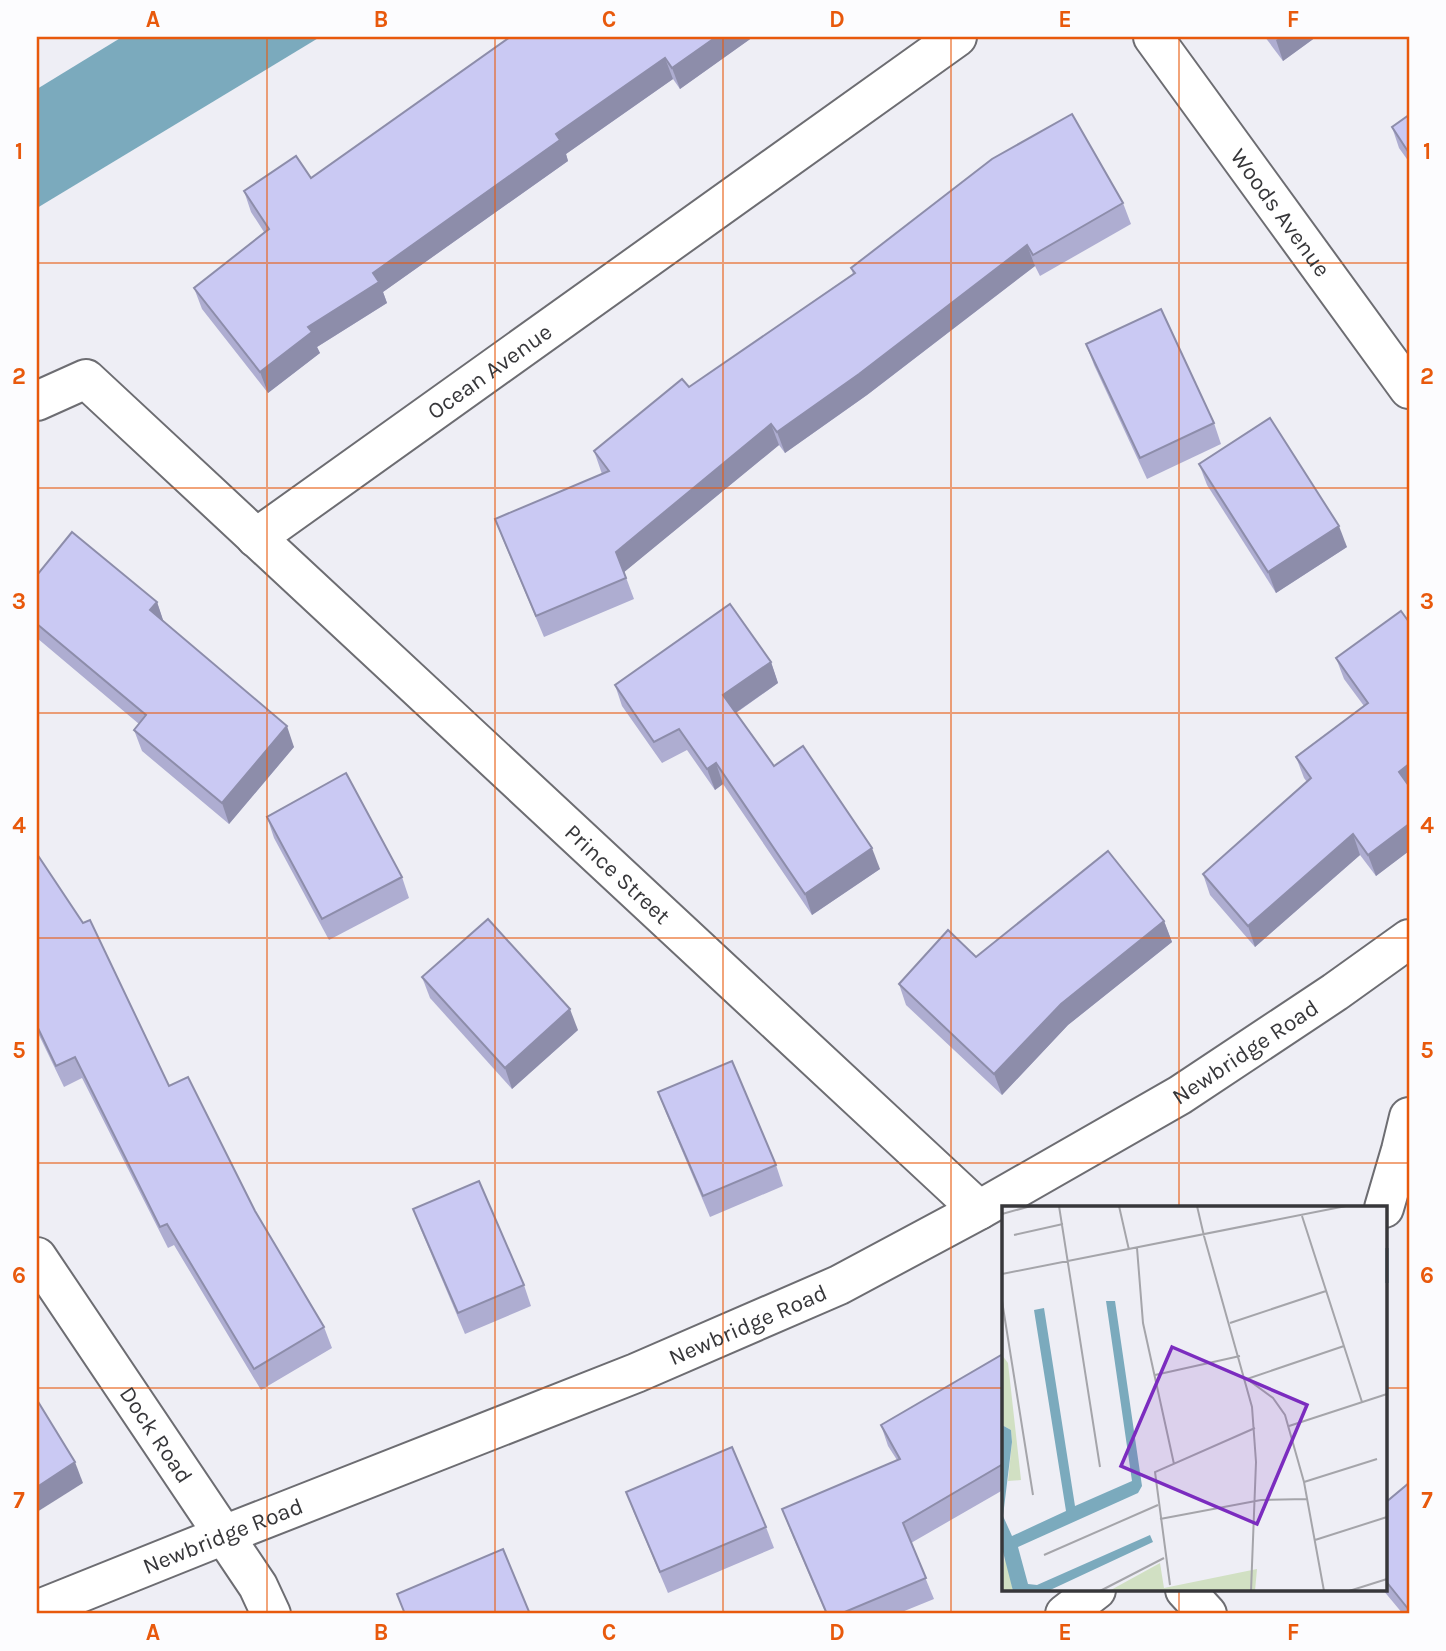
<svg xmlns="http://www.w3.org/2000/svg" width="1446" height="1651" font-family="Karla,sans-serif">
<style>
.water{fill:#7baabd}
.lines{fill:none;stroke-linecap:round;stroke-linejoin:round}
.minor-casing{stroke:#6d6d72;stroke-width:42}
.minor{stroke:#fff;stroke-width:38}
.wall{fill:#aeadd1}
.shaded-wall{fill:#8d8daa}
.building{fill:#cac9f3;stroke:#8d8daa;stroke-width:2}
.grid{fill:none;stroke:#e8590c;stroke-width:2;stroke-opacity:0.55}
.labels{text-anchor:middle;dominant-baseline:central;stroke-width:6;stroke-linejoin:round;paint-order:stroke}
.street-label{font-size:23px;fill:#37373a;stroke:#fcfcfe}
.inset-river{fill:none;stroke:#7baabd;stroke-width:3.5}
.inset-road{fill:none;stroke:#a5a5aa;stroke-width:2}
.view{fill:#7b2cbf;fill-opacity:0.15;stroke:#7b2cbf;stroke-width:3.5}
.inset-edge{fill:none;stroke:#37373a;stroke-width:3.5}
.neatline{fill:none;stroke:#e8590c;stroke-width:2.5}
.grid-label{font-size:23px;text-anchor:middle;font-weight:bold;fill:#e8590c}
</style>
<rect width="100%" height="100%" fill="#eeeef5"/>
<path class="water" d="M 122,37 L 320,37 L 37,208 L 37,89 Z"/>
<g class="lines">
<g class="minor-casing">
<g id="minor">
<path id="s1" d="M 1153,37 L 1409,389"/>
<path id="s2" d="M 37,401 L 86,379 L 979,1210"/>
<path id="s3" d="M 256,538 L 957,37"/>
<path d="M 1384,1208 L 1401,1150 L 1409,1117"/>
<path id="s4" d="M 37,1257 L 258,1586 L 271,1614"/>
<path d="M 1185,1590 L 1207,1614"/>
<path id="s5" d="M 37,1610 L 224,1535 L 636,1373 L 839,1285 L 979,1210 L 1180,1095 L 1335,992 L 1409,939"/>
<path d="M 1065,1614 L 1096,1590"/>
</g>
</g>
<use href="#minor" class="minor"/>
</g>
<g class="wall">
<path d="M 510,37 L 753,37 L 680,89 L 673,79 L 566,154 L 568,161 L 383,292 L 387,303 L 317,347 L 320,353 L 268,393 L 202,309 L 194,288 L 264,232 L 251,212 L 244,191 L 311,178 Z"/>
<path d="M 1265,37 L 1316,37 L 1283,61 Z"/>
<path d="M 1409,115 L 1409,162 L 1399,148 L 1392,127 Z"/>
<path d="M 1123,203 L 1131,224 L 1040,276 L 1035,266 L 867,395 L 785,453 L 779,445 L 624,572 L 634,599 L 544,637 L 503,540 L 495,519 L 602,474 L 594,451 L 689,387 L 853,274 L 851,268 Z"/>
<path d="M 1086,344 L 1214,423 L 1221,444 L 1147,479 L 1094,365 Z"/>
<path d="M 1199,464 L 1347,547 L 1276,593 L 1207,485 Z"/>
<path d="M 37,575 L 157,602 L 164,623 L 294,747 L 229,824 L 142,751 L 134,730 L 139,724 L 37,638 Z"/>
<path d="M 1409,622 L 1409,851 L 1376,876 L 1360,855 L 1255,947 L 1210,895 L 1203,874 L 1307,782 L 1304,778 L 1296,757 L 1364,706 L 1344,679 L 1336,658 Z"/>
<path d="M 771,662 L 778,683 L 736,713 L 774,766 L 880,869 L 812,915 L 723,784 L 715,790 L 687,750 L 662,763 L 622,706 L 615,685 Z"/>
<path d="M 267,817 L 402,877 L 409,898 L 329,940 L 274,838 Z"/>
<path d="M 37,854 L 169,1086 L 255,1211 L 324,1327 L 332,1348 L 261,1390 L 174,1245 L 168,1248 L 82,1078 L 64,1087 L 37,1031 Z"/>
<path d="M 1164,921 L 1172,942 L 1068,1025 L 1002,1095 L 906,1005 L 899,984 L 976,957 Z"/>
<path d="M 422,977 L 578,1030 L 512,1089 L 430,998 Z"/>
<path d="M 658,1092 L 776,1165 L 783,1186 L 710,1217 L 666,1113 Z"/>
<path d="M 413,1209 L 524,1285 L 531,1306 L 465,1334 L 421,1230 Z"/>
<path d="M 1003,1354 L 1003,1490 L 911,1543 L 934,1599 L 897,1614 L 826,1614 L 790,1530 L 782,1509 L 897,1460 L 888,1446 L 881,1425 Z"/>
<path d="M 1409,1483 L 1409,1614 L 1403,1614 L 1383,1590 L 1385,1590 L 1385,1503 Z"/>
<path d="M 626,1492 L 766,1527 L 774,1548 L 668,1593 L 634,1513 Z"/>
</g>
<g class="shaded-wall">
<path d="M 716,37 L 753,37 L 680,89 L 672,68 Z"/>
<path d="M 1281,37 L 1316,37 L 1283,61 L 1276,40 Z"/>
<path d="M 665,58 L 673,79 L 566,154 L 568,161 L 383,292 L 387,303 L 317,347 L 320,353 L 268,393 L 260,372 L 308,327 L 373,273 L 556,134 Z"/>
<path d="M 1027,245 L 1035,266 L 867,395 L 785,453 L 777,432 Z"/>
<path d="M 771,424 L 779,445 L 623,573 L 616,552 Z"/>
<path d="M 1339,526 L 1347,547 L 1276,593 L 1268,572 Z"/>
<path d="M 157,602 L 164,623 L 150,610 Z"/>
<path d="M 771,662 L 778,683 L 731,716 L 723,695 Z"/>
<path d="M 287,726 L 294,747 L 229,824 L 222,803 Z"/>
<path d="M 716,763 L 723,784 L 715,790 L 707,769 Z"/>
<path d="M 1409,764 L 1409,791 L 1399,772 Z"/>
<path d="M 1409,824 L 1409,851 L 1376,876 L 1368,855 Z"/>
<path d="M 1353,834 L 1360,855 L 1255,947 L 1248,926 Z"/>
<path d="M 872,848 L 880,869 L 812,915 L 805,894 Z"/>
<path d="M 1164,921 L 1172,942 L 1068,1025 L 1002,1095 L 994,1074 L 1061,1004 Z"/>
<path d="M 570,1009 L 578,1030 L 512,1089 L 505,1068 Z"/>
<path d="M 75,1462 L 83,1483 L 37,1512 L 37,1487 Z"/>
</g>
<g class="building">
<path d="M 510,37 L 716,37 L 672,68 L 665,58 L 556,134 L 560,140 L 373,273 L 379,282 L 308,327 L 312,332 L 260,372 L 194,288 L 269,229 L 244,191 L 296,156 L 311,178 Z"/>
<path d="M 1072,114 L 1123,203 L 1033,255 L 1027,245 L 859,374 L 777,432 L 771,424 L 616,552 L 626,578 L 536,616 L 495,519 L 609,471 L 594,451 L 682,379 L 689,387 L 855,273 L 851,268 L 992,159 Z"/>
<path d="M 1409,115 L 1409,153 L 1392,127 Z"/>
<path d="M 1161,309 L 1214,423 L 1140,458 L 1086,344 Z"/>
<path d="M 1270,418 L 1339,526 L 1268,572 L 1199,464 Z"/>
<path d="M 72,532 L 157,602 L 150,610 L 287,726 L 222,803 L 134,730 L 146,715 L 37,624 L 37,575 Z"/>
<path d="M 730,604 L 771,662 L 723,695 L 774,766 L 803,746 L 872,848 L 805,894 L 716,763 L 707,769 L 679,729 L 654,742 L 615,685 Z"/>
<path d="M 1401,611 L 1409,622 L 1409,764 L 1399,772 L 1409,786 L 1409,824 L 1368,855 L 1353,834 L 1248,926 L 1203,874 L 1311,778 L 1296,757 L 1368,703 L 1336,658 Z"/>
<path d="M 346,773 L 402,877 L 322,919 L 267,817 Z"/>
<path d="M 1108,851 L 1164,921 L 1061,1004 L 994,1074 L 899,984 L 948,930 L 976,957 Z"/>
<path d="M 37,854 L 83,923 L 90,920 L 169,1086 L 188,1077 L 255,1211 L 324,1327 L 254,1369 L 167,1224 L 160,1227 L 75,1057 L 56,1066 L 37,1026 Z"/>
<path d="M 488,919 L 570,1009 L 505,1068 L 422,977 Z"/>
<path d="M 732,1061 L 776,1165 L 703,1196 L 658,1092 Z"/>
<path d="M 479,1181 L 524,1285 L 458,1313 L 413,1209 Z"/>
<path d="M 1003,1354 L 1003,1464 L 903,1523 L 926,1578 L 840,1614 L 827,1614 L 782,1509 L 900,1459 L 881,1425 Z"/>
<path d="M 37,1400 L 75,1462 L 37,1487 Z"/>
<path d="M 732,1447 L 766,1527 L 660,1572 L 626,1492 Z"/>
<path d="M 1409,1483 L 1409,1610 L 1385,1580 L 1385,1503 Z"/>
<path d="M 503,1549 L 530,1614 L 405,1614 L 397,1594 Z"/>
</g>
<path class="grid" d="M 267,37 L 267,1614M 495,37 L 495,1614M 723,37 L 723,1614M 951,37 L 951,1614M 1179,37 L 1179,1208M 37,263 L 1409,263M 37,488 L 1409,488M 37,713 L 1409,713M 37,938 L 1409,938M 37,1163 L 1409,1163M 37,1388 L 1003,1388M 1385,1388 L 1409,1388M 1179,1590 L 1179,1614"/>
<g class="labels">
<g class="street-label">
<text stroke="none"><textPath href="#s1" startOffset="217">Woods Avenue</textPath></text>
<text stroke="none"><textPath href="#s3" startOffset="287">Ocean Avenue</textPath></text>
<text stroke="none"><textPath href="#s2" startOffset="780">Prince Street</textPath></text>
<text stroke="none"><textPath href="#s5" startOffset="1334">Newbridge Road</textPath></text>
<text stroke="none"><textPath href="#s5" startOffset="766">Newbridge Road</textPath></text>
<text stroke="none"><textPath href="#s4" startOffset="214">Dock Road</textPath></text>
<text stroke="none"><textPath href="#s5" startOffset="200">Newbridge Road</textPath></text>
</g>
</g>
<g transform="translate(1002 1206)">
<rect width="385" height="385" fill="#eeeef5"/>
<path d="M 0,149 L 6,157 L 19,274 L 6,275 L 10,236 L 9,224 L 0,219 ZM 3,346 L 4,349 L 11,385 L 0,385 ZM 158,357 L 162,382 L 255,363 L 253,385 L 107,385 Z" fill="#d1e0c3"/>
<path d="M 104,95 L 113,95 L 140,280 L 136,287 L 16,341 L 26,378 L 35,379 L 148,329 L 151,336 L 46,385 L 11,385 L 0,342 L 0,219 L 9,224 L 10,236 L 1,310 L 10,330 L 64,305 L 32,104 L 42,102 L 73,300 L 130,275 Z" fill="#7baabd"/>
<path class="inset-river" d="M 385,42 L 385,77"/>
<path class="inset-road" d="M 57,0 L 98,261M 117,0 L 127,44M 195,0 L 202,30M 0,8 L 29,0M 300,10 L 360,196M 12,29 L 61,18M 202,30 L 250,201 L 254,256 L 249,385M 135,42 L 141,117 L 172,258M 0,68 L 344,0M 0,95 L 31,289M 228,117 L 324,85M 153,169 L 238,150M 245,173 L 271,192 L 283,209 L 302,276 L 322,385M 245,173 L 342,140M 287,220 L 385,188M 302,276 L 375,253M 158,313 L 259,294 L 305,293M 313,334 L 385,311M 42,349 L 156,299M 168,379 L 153,266 L 253,222M 98,385 L 162,352M 347,385 L 385,373"/>
<path class="view" d="M 170,141 L 305,199 L 255,318 L 119,260 Z"/>
<rect width="385" height="385" class="inset-edge"/>
</g>
<rect width="1446" height="1651" fill="none" stroke="#fcfcfe" stroke-width="77"/>
<rect x="38" y="38" width="1370" height="1574" class="neatline"/>
<g class="grid-label">
<text x="153" y="27">A</text>
<text x="381" y="27">B</text>
<text x="609" y="27">C</text>
<text x="837" y="27">D</text>
<text x="1065" y="27">E</text>
<text x="1293" y="27">F</text>
<text x="19" y="159">1</text>
<text x="1427" y="159">1</text>
<text x="19" y="384">2</text>
<text x="1427" y="384">2</text>
<text x="19" y="609">3</text>
<text x="1427" y="609">3</text>
<text x="19" y="833">4</text>
<text x="1427" y="833">4</text>
<text x="19" y="1058">5</text>
<text x="1427" y="1058">5</text>
<text x="19" y="1283">6</text>
<text x="1427" y="1283">6</text>
<text x="19" y="1508">7</text>
<text x="1427" y="1508">7</text>
<text x="153" y="1640">A</text>
<text x="381" y="1640">B</text>
<text x="609" y="1640">C</text>
<text x="837" y="1640">D</text>
<text x="1065" y="1640">E</text>
<text x="1293" y="1640">F</text>
</g>
</svg>
